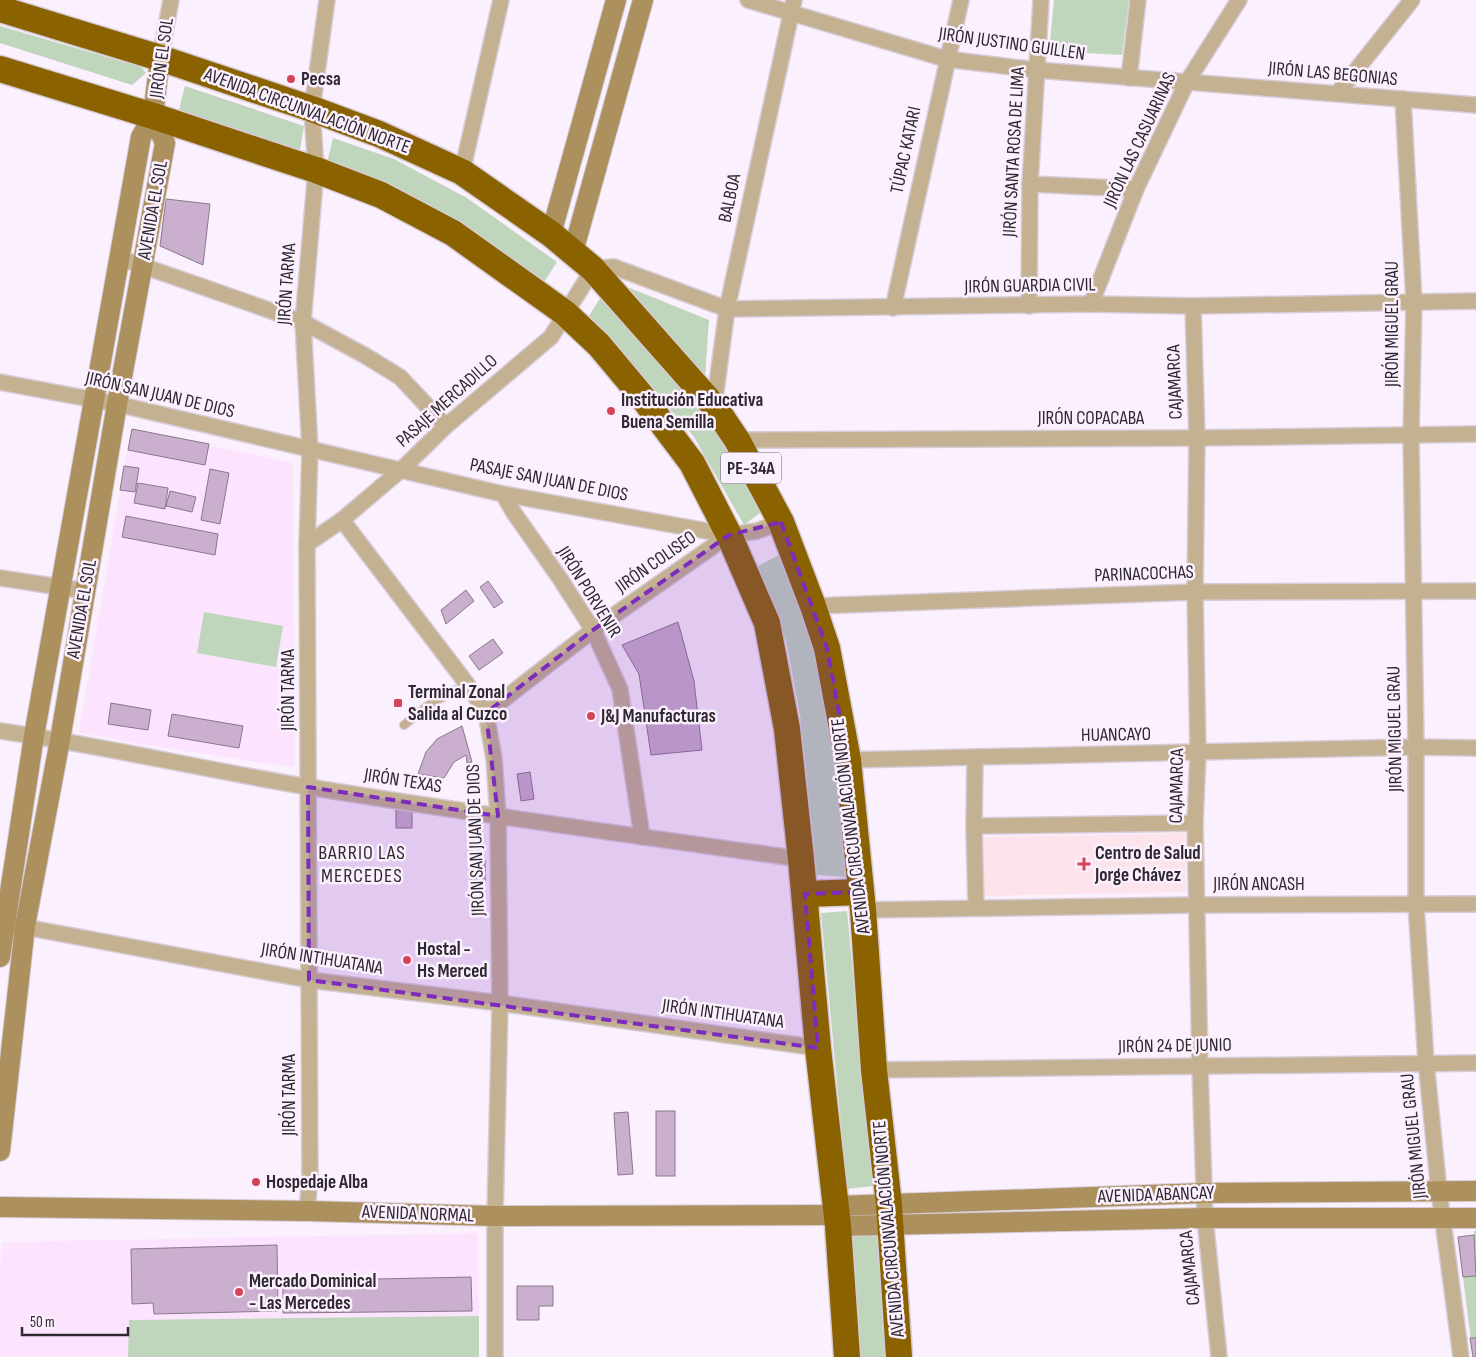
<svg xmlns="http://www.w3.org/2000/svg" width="1476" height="1357" font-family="'Sofia Sans Condensed',sans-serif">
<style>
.built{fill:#fce4ff}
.medical{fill:#fce3ec}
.green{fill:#bfd6bd}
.building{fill:#cab0ce;stroke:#88788a}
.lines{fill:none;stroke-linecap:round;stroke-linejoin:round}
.lane-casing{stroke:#d6ccd8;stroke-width:10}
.street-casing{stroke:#d6ccd8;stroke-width:18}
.secondary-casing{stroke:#d6ccd8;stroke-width:22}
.highway-casing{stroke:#d6ccd8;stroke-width:29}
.lane{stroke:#c4b191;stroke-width:8}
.street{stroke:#c4b191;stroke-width:15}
.secondary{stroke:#ac905e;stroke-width:20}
.highway{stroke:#8b6200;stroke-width:26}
.marked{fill:#7b2cbf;fill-opacity:0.2;stroke:#7b2cbf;stroke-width:4;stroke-dasharray:10 6;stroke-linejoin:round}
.poi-dot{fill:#d44458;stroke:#fbf0fd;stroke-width:2}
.labels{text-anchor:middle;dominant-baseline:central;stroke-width:5;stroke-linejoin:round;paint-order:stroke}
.shield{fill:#fbf0fd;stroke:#6c646e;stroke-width:1}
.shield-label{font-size:18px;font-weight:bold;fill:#2f2830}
.street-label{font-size:19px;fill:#2f2830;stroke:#fbf0fd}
.poi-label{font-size:19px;font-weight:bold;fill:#2f2830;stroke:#fbf0fd;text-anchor:start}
.neighbourhood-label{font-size:20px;letter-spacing:1px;fill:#2f2830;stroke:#fbf0fd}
</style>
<rect width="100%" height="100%" fill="#fbf0fd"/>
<g class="built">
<path d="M 132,429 L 293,463 L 295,764 L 290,767 L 166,748 L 79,733 L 124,466 Z"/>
<path d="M 477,1233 L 479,1316 L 130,1320 L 128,1357 L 0,1357 L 0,1268 L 3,1242 Z"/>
</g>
<path class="medical" d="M 1185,833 L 1186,892 L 984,896 L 983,837 Z"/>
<g class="green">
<path d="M 1054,0 L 1129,0 L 1122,55 L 1049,51 Z"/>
<path d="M 0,26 L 141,67 L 146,73 L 132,85 L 0,43 Z"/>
<path d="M 185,86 L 304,126 L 300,150 L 178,114 Z"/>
<path d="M 333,138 L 394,159 L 467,198 L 557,262 L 544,282 L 459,221 L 383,182 L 327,163 Z"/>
<path d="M 620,284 L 709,320 L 705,378 Z"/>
<path d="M 601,297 L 665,368 L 720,435 L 765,509 L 744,525 L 694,437 L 640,374 L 587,319 Z"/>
<path d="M 783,553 L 809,626 L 822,684 L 836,777 L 845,877 L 817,875 L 800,715 L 786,641 L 758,566 Z"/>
<path d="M 204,612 L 283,626 L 276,667 L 197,653 Z"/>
<path d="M 847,911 L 873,1186 L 847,1189 L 821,913 Z"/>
<path d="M 1474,1231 L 1476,1231 L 1476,1357 L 1473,1357 L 1458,1237 L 1474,1235 Z"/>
<path d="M 880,1232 L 888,1357 L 860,1357 L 851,1234 Z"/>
<path d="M 479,1316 L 479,1357 L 128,1357 L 129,1320 Z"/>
</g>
<g class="building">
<path d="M 166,199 L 210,204 L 203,265 L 160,246 Z"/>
<path d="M 132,429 L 209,444 L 205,465 L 128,450 Z"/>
<path d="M 124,466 L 139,468 L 135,492 L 120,490 Z"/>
<path d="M 210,469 L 229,473 L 220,524 L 201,520 Z"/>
<path d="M 138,483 L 168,488 L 165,509 L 134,503 Z"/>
<path d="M 170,491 L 196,497 L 192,512 L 166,506 Z"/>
<path d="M 126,516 L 218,534 L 215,555 L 122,537 Z"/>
<path d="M 488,581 L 503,602 L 494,608 L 480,587 Z"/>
<path d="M 466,590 L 474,601 L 446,624 L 441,610 Z"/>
<path d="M 678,622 L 694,681 L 702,750 L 651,755 L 639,674 L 622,645 Z"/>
<path d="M 493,639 L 503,653 L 479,670 L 469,656 Z"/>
<path d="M 111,703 L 151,710 L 148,730 L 108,724 Z"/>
<path d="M 172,714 L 243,726 L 239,748 L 168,736 Z"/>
<path d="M 462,726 L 472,762 L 467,763 L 466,755 L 454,762 L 444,778 L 418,774 L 426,752 L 437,739 Z"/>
<path d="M 530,772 L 534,799 L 521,801 L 517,774 Z"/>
<rect x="396" y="808" width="16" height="20"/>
<path d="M 471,860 L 485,860 L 485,883 L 471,882 Z"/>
<rect x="656" y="1111" width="19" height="65"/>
<path d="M 628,1112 L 633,1174 L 618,1175 L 614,1113 Z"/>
<path d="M 1474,1235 L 1476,1276 L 1463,1277 L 1458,1237 Z"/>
<path d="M 277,1245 L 278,1311 L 154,1314 L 153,1303 L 132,1304 L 131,1249 Z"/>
<path d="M 471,1277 L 472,1311 L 283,1313 L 283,1281 Z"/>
<path d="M 517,1286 L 553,1286 L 553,1306 L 539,1306 L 539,1320 L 517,1320 Z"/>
<path d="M 1470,1338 L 1476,1338 L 1476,1357 L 1473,1357 Z"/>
</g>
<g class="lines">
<g class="lane-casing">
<path id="lane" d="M 404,725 L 430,704 L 467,684"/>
</g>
<g class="street-casing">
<g id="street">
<path d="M 748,0 L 946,59 L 1037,70 L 1476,105"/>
<path d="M 160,58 L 171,0"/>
<path d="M 1129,78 L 1138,0"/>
<path d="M 1337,94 L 1412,0"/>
<path d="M 1403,99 L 1414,302 L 1411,435 L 1416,747 L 1416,903 L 1426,1062 L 1439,1191 L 1461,1357"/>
<path d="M 462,172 L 501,0"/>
<path d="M 1030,184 L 1136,189"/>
<path d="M 120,258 L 303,322 L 364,355 L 400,377 L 446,426"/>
<path d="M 1091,304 L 1136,189 L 1187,82 L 1239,0"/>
<path d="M 1029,306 L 1030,184 L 1041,0"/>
<path d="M 1193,306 L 1197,438 L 1195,592 L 1198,753 L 1195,823 L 1200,1066 L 1205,1218 L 1219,1357"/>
<path d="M 893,308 L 961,0"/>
<path d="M 0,382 L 117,404 L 503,494 L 729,535 L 757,531 L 781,522"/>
<path d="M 714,406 L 727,309 L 794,0"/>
<path d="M 737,440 L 1197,438 L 1476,434"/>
<path d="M 503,494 L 514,513 L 559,577 L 593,630 L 620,689 L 642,837"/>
<path d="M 342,520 L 467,684 L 486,713 L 494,759 L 498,816 L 500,1003 L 495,1216 L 495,1357"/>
<path d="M 307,544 L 342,520 L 402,469 L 446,426 L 551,337 L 593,269 L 614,267 L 727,309 L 1091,304 L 1193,306 L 1476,301"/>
<path d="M 0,578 L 86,591"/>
<path d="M 813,606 L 1195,592 L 1476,591"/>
<path d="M 486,713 L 593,630 L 729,535"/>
<path d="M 0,731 C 104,746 206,770 309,787 C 473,814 637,836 801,859"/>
<path d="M 975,758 L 974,826 L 976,908"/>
<path d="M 848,760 L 1416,747 L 1476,748"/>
<path d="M 974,826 L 1195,823"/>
<path d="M 863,910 L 1198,905 L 1476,904"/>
<path d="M 14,925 L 309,980 L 500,1003 L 818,1048"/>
<path d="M 874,1070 L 1476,1063"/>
<path d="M 307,1211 L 310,1177 L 307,544 L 310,450 L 303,322 L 316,170 L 312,109 L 327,0"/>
</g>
</g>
<g class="secondary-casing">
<g id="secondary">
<path d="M 551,234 L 616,0"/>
<path d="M 573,252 L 643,0"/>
<path d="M 0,957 L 34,736 L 141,137 L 153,116 L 160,58"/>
<path d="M 0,1151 L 25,926 L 60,740 L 117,404 L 165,143 L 153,116"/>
<path d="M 836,1206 L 1204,1193 L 1476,1191"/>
<path d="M 0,1207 L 307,1211 L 495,1216 L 837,1215"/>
<path d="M 838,1226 L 1205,1218 L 1476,1218"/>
</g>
</g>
<g class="highway-casing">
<g id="highway">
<path d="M 0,9 L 160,58 L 312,109 L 379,134 L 462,172 L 551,234 L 593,269 L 714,406 L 737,440 L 781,522 L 813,606 L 827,648 L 848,760 L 863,910 L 874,1070 L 889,1205 L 899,1357"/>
<path d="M 0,69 L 153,116 L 316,170 L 381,195 L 453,233 L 565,313 L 599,345 L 640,394 L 692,463 L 729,535 L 767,623 L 787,729 L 801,859 L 818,1048 L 838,1226 L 847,1357"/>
<path d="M 805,894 L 861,892"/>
</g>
</g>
<use href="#lane" class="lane"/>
<use href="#street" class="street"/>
<use href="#secondary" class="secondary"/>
<use href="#highway" class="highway"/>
</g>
<path class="marked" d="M 781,522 L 827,648 L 848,760 L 861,892 L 805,894 L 818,1048 L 309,980 L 308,787 L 498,816 L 486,713 L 593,630 L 729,535 Z"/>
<g class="poi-dot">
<circle cx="291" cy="79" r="5"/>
<circle cx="611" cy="411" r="5"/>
<rect x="393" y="698" width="10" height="10" rx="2.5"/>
<circle cx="591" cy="716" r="5"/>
<path d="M1081.5 856.5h5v5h5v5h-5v5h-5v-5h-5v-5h5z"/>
<circle cx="407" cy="960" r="5"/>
<circle cx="256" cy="1182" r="5"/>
<circle cx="239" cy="1292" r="5"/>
</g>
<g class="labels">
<rect class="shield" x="721" y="452.5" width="60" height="31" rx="4"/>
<g class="shield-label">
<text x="751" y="468">PE-34A</text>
</g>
<g class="street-label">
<text transform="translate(1012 44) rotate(8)">JIRÓN JUSTINO GUILLEN</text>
<text transform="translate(162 58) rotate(-82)">JIRÓN EL SOL</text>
<text transform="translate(1333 74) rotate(5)">JIRÓN LAS BEGONIAS</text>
<text transform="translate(307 111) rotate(20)">AVENIDA CIRCUNVALACIÓN NORTE</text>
<text transform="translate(1140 140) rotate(-65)">JIRÓN LAS CASUARINAS</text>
<text transform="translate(906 150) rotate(-78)">TÚPAC KATARI</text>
<text transform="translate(1014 152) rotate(-87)">JIRÓN SANTA ROSA DE LIMA</text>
<text transform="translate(730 198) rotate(-78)">BALBOA</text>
<text transform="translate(153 210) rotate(-80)">AVENIDA EL SOL</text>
<text transform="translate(287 284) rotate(-86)">JIRÓN TARMA</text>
<text transform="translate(1030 286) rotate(-1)">JIRÓN GUARDIA CIVIL</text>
<text transform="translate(1392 324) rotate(-90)">JIRÓN MIGUEL GRAU</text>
<text transform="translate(1175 382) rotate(-92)">CAJAMARCA</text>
<text transform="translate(160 395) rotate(13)">JIRÓN SAN JUAN DE DIOS</text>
<text transform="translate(447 401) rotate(-42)">PASAJE MERCADILLO</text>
<text x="1091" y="418">JIRÓN COPACABA</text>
<text transform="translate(549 480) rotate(11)">PASAJE SAN JUAN DE DIOS</text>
<text transform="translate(656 562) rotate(-35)">JIRÓN COLISEO</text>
<text transform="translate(1144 574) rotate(-2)">PARINACOCHAS</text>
<text transform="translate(589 592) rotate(58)">JIRÓN PORVENIR</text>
<text transform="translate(82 609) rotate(-80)">AVENIDA EL SOL</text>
<text transform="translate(288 690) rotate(-90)">JIRÓN TARMA</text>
<text transform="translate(1395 729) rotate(-91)">JIRÓN MIGUEL GRAU</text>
<text transform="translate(1116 735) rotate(-1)">HUANCAYO</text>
<text transform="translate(403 781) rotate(9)">JIRÓN TEXAS</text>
<text transform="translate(1177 786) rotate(-89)">CAJAMARCA</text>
<text transform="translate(851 826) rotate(-97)">AVENIDA CIRCUNVALACIÓN NORTE</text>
<text transform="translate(476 840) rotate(-92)">JIRÓN SAN JUAN DE DIOS</text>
<text x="1259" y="884">JIRÓN ANCASH</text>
<text transform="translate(322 959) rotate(9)">JIRÓN INTIHUATANA</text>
<text transform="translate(723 1014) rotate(8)">JIRÓN INTIHUATANA</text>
<text transform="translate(1175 1046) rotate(-1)">JIRÓN 24 DE JUNIO</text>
<text transform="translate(289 1095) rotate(-90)">JIRÓN TARMA</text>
<text transform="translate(1414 1136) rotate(-96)">JIRÓN MIGUEL GRAU</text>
<text transform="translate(1156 1195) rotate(-2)">AVENIDA ABANCAY</text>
<text transform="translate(418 1214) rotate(2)">AVENIDA NORMAL</text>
<text transform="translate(889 1229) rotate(-95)">AVENIDA CIRCUNVALACIÓN NORTE</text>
<text transform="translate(1190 1268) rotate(-96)">CAJAMARCA</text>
</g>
<g class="poi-label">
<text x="301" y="79">Pecsa</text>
<text x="621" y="400">Institución Educativa<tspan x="621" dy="22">Buena Semilla</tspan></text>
<text x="408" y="692">Terminal Zonal<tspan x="408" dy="22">Salida al Cuzco</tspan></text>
<text x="601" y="716">J&amp;J Manufacturas</text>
<text x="1095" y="853">Centro de Salud<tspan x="1095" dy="22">Jorge Chávez</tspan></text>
<text x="417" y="949">Hostal -<tspan x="417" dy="22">Hs Merced</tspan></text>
<text x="266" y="1182">Hospedaje Alba</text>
<text x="249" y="1281">Mercado Dominical<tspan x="249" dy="22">- Las Mercedes</tspan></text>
</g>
<g class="neighbourhood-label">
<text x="362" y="853">BARRIO LAS<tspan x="362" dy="23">MERCEDES</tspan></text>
</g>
</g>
<path d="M22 1327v8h106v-8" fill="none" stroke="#2f2830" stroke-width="2.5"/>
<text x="30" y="1327" font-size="15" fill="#2f2830" stroke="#fbf0fd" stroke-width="4" paint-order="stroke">50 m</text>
</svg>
